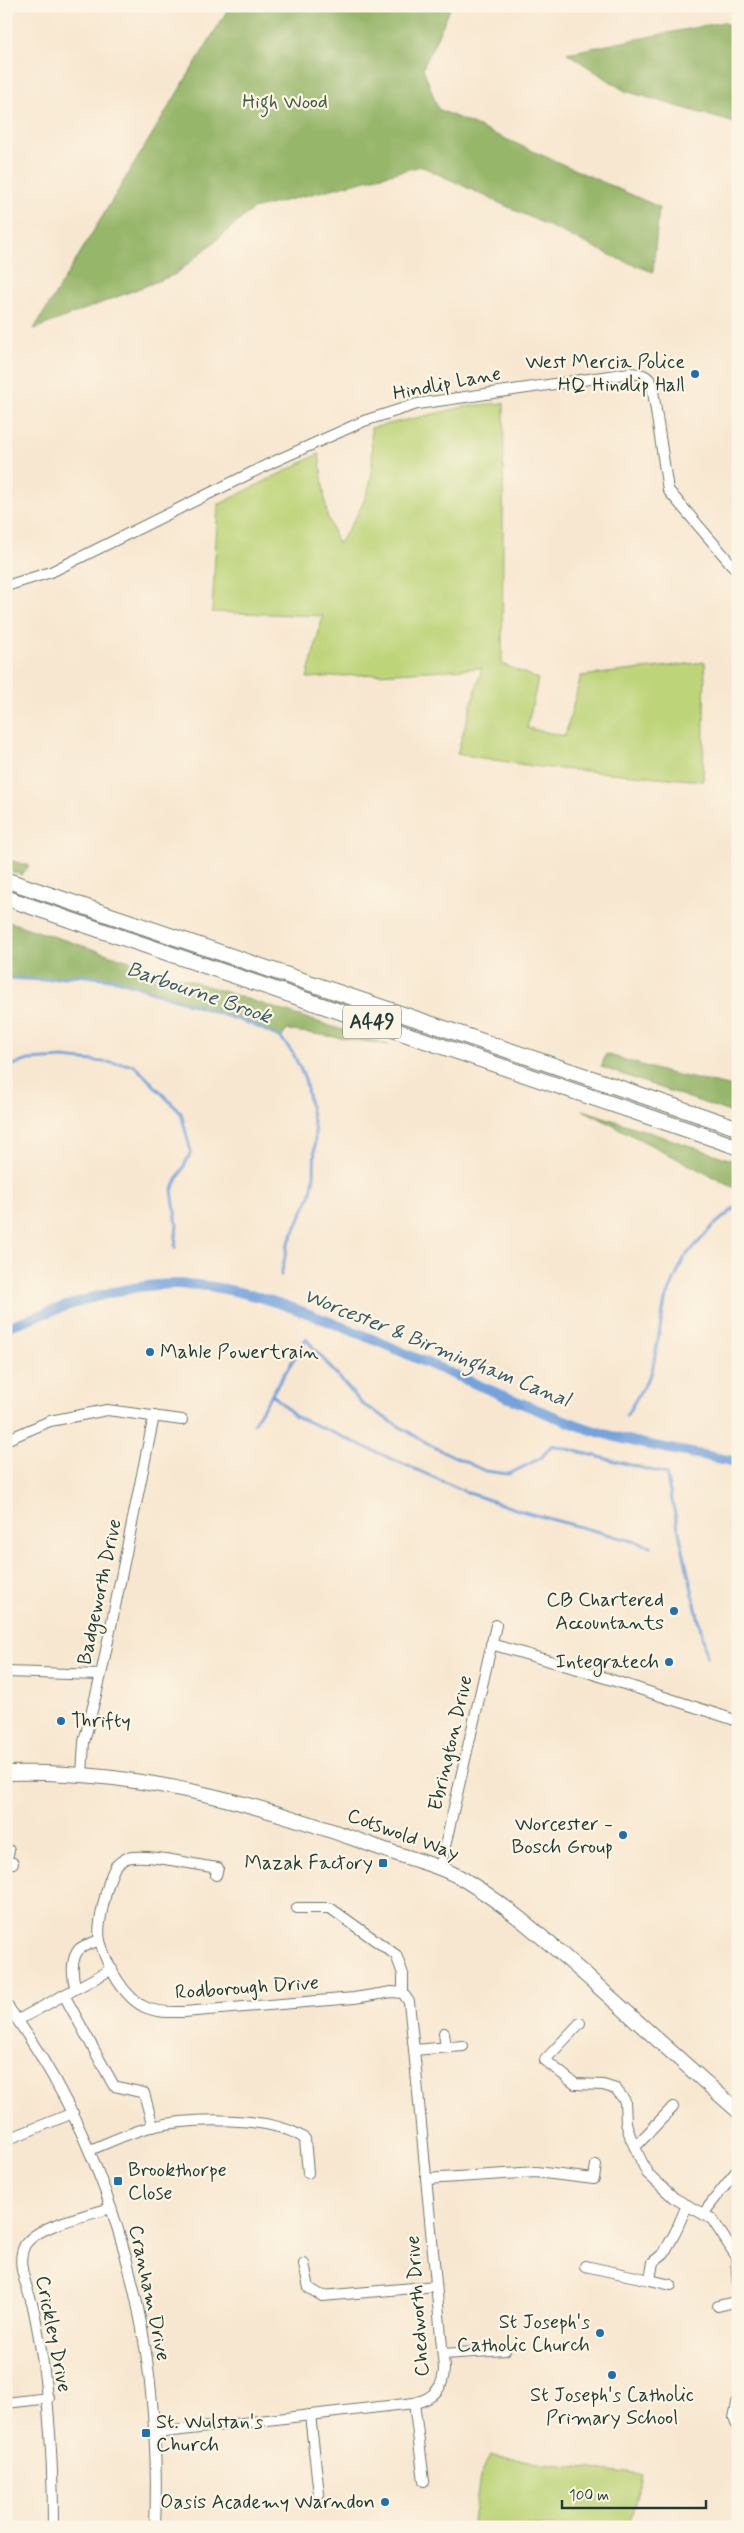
<svg xmlns="http://www.w3.org/2000/svg" width="744" height="2533" font-family="Mynerve,sans-serif">
<style>
.green{fill:#bdd479;stroke:#6e8856}
.forest{fill:#96b669;stroke:#5a7a4e}
.lines{fill:none;stroke-linecap:round;stroke-linejoin:round}
.stream{stroke:#73a3dd;stroke-width:3}
.canal{stroke:#73a3dd;stroke-width:10}
.minor-casing{stroke:#6b786b;stroke-width:12}
.major-casing{stroke:#6b786b;stroke-width:16}
.highway-casing{stroke:#6b786b;stroke-width:17}
.minor{stroke:#fff;stroke-width:10}
.major{stroke:#fff;stroke-width:14}
.highway{stroke:#fff;stroke-width:15}
.poi-dot{fill:#1f6fb2;stroke:#fcf5e5;stroke-width:2}
.labels{text-anchor:middle;dominant-baseline:central;stroke-width:4.5;stroke-linejoin:round;paint-order:stroke}
.shield{fill:#fcf5e5;stroke:#617469;stroke-width:1}
.shield-label{font-size:19px;font-weight:bold;fill:#1f3d34}
.park-label{font-size:20px;fill:#3f5b42;stroke:#fcf5e5}
.poi-label{font-size:20px;fill:#1f3d34;stroke:#fcf5e5;text-anchor:end}
.street-label{font-size:20px;fill:#1f3d34;stroke:#fcf5e5}
.water-label{font-size:21px;font-style:italic;fill:#385c67;stroke:#fcf5e5}
</style>
<rect width="100%" height="100%" fill="#fcf5e5"/>
<filter id="ink" filterUnits="userSpaceOnUse"><feTurbulence type="fractalNoise" baseFrequency=".02" numOctaves="2"/><feDisplacementMap in="SourceGraphic" scale="10" xChannelSelector="R" yChannelSelector="G"/><feConvolveMatrix kernelMatrix="1 2 1 2 8 2 1 2 1" color-interpolation-filters="sRGB"/></filter>
<filter id="wash" filterUnits="userSpaceOnUse"><feTurbulence type="fractalNoise" baseFrequency=".0096" numOctaves="4" result="noise"/><feDisplacementMap in="SourceGraphic" scale="20" xChannelSelector="R" yChannelSelector="G"/><feGaussianBlur stdDeviation="1.12" result="paint"/><feColorMatrix in="noise" values="0 0 0 0 0 0 0 0 0 0 0 0 0 0 0 0 0 1.4 0 .05"/><feComposite in="paint" operator="in"/></filter>
<g filter="url(#wash)">
<rect width="100%" height="100%" fill="#f8e7d0"/>
<g class="green">
<path d="M 504,403 L 502,664 L 538,679 L 527,728 L 565,736 L 581,676 L 705,662 L 703,781 L 539,767 L 457,754 L 482,668 L 307,678 L 323,616 L 212,612 L 218,505 L 319,454 L 327,515 L 338,544 C 353,523 370,497 372,471 C 373,457 371,442 371,428 L 469,406 Z"/>
<path d="M 490,2456 L 642,2475 L 629,2526 L 472,2527 L 480,2477 Z"/>
</g>
<g class="forest">
<path d="M 230,6 L 446,6 L 450,9 L 423,68 L 438,109 L 659,207 L 653,272 L 619,259 L 421,166 L 253,209 L 176,274 L 34,329 Z"/>
<path d="M 723,22 L 738,30 L 738,124 L 625,91 L 567,53 Z"/>
<path d="M 6,859 L 29,866 L 22,875 L 6,870 Z"/>
<path d="M 6,921 L 389,1045 L 287,1030 L 281,1038 L 251,1024 L 117,980 L 78,975 L 43,980 L 6,978 Z"/>
<path d="M 606,1054 L 664,1072 L 738,1088 L 738,1115 L 601,1067 Z"/>
<path d="M 583,1110 L 738,1162 L 738,1190 Z"/>
</g>
<g class="lines">
<g class="stream">
<path d="M 6,978 L 43,980 L 78,975 L 117,980 L 251,1024 L 281,1038 L 293,1053 L 305,1079 L 315,1132 L 314,1177 L 310,1196 L 288,1244 L 281,1275"/>
<path d="M 6,1067 L 29,1060 L 63,1058 L 134,1065 L 181,1113 L 191,1152 L 172,1190 L 177,1225 L 175,1248"/>
<path d="M 626,1416 L 652,1372 L 665,1301 L 684,1258 L 713,1226 L 738,1205"/>
<path d="M 253,1424 L 272,1394"/>
<path d="M 651,1546 L 521,1511 L 469,1493 L 295,1416 L 272,1394 L 306,1339 L 362,1404 L 432,1446 L 485,1471 L 509,1474 L 541,1458 L 552,1445 L 666,1474 L 707,1657"/>
</g>
<path class="canal" d="M 6,1327 C 61,1308 115,1285 173,1284 C 239,1282 324,1319 384,1344 C 448,1372 514,1402 580,1426 C 630,1444 685,1451 738,1462"/>
</g>
</g>
<g filter="url(#ink)">
<g class="lines">
<g class="minor-casing">
<g id="minor">
<path d="M 6,586 L 51,572 L 271,463 L 364,421 L 417,404 L 630,373 C 641,374 647,374 652,384 L 668,490 L 738,572"/>
<path d="M 6,1440 L 50,1421 L 107,1410 L 182,1420"/>
<path d="M 491,1644 L 581,1670 L 738,1721"/>
<path d="M 6,1672 L 101,1675"/>
<path d="M 82,1775 L 84,1742 L 101,1675 L 154,1416"/>
<path d="M 9,1850 L 6,1862 L 13,1863"/>
<path d="M 440,1868 L 496,1625"/>
<path d="M 216,1875 L 218,1868 C 195,1865 147,1853 127,1858 C 124,1859 117,1864 115,1867 C 108,1880 96,1927 100,1941 C 106,1964 124,1999 147,2008 C 159,2013 172,2012 184,2012 L 354,1998 L 392,1992 L 403,1993"/>
<path d="M 297,1908 L 330,1908 L 396,1955 L 403,1974 L 403,1993"/>
<path d="M 76,1988 C 72,1978 71,1962 77,1952 C 81,1945 93,1943 100,1940"/>
<path d="M 64,1995 L 114,2086 L 144,2093 L 153,2127"/>
<path d="M 6,2004 C 116,2154 163,2343 155,2527"/>
<path d="M 18,2020 L 112,1969"/>
<path d="M 580,2023 L 545,2060 L 575,2084 L 603,2085 L 616,2089 L 625,2101 L 626,2123 L 631,2139 L 647,2173 L 674,2198 L 712,2219 L 736,2256 L 738,2289"/>
<path d="M 444,2033 L 446,2047"/>
<path d="M 414,2050 L 463,2046"/>
<path d="M 6,2140 L 73,2113"/>
<path d="M 635,2147 L 673,2107"/>
<path d="M 90,2150 C 110,2142 130,2132 151,2127 C 189,2118 273,2115 305,2139 L 308,2173"/>
<path d="M 426,2179 L 536,2172 L 594,2179 L 596,2165"/>
<path d="M 703,2214 L 738,2169"/>
<path d="M 304,2264 L 309,2288 L 322,2296 L 436,2286"/>
<path d="M 585,2266 L 650,2280 L 653,2262 L 664,2253 L 675,2233 L 687,2205"/>
<path d="M 650,2280 L 671,2285"/>
<path d="M 718,2306 L 738,2301"/>
<path d="M 443,2354 L 505,2350"/>
<path d="M 738,2399 L 734,2418 L 738,2428"/>
<path d="M 6,2403 L 49,2398"/>
<path d="M 414,2403 L 424,2481"/>
<path d="M 310,2415 L 319,2494"/>
<path d="M 156,2433 L 414,2403 C 433,2399 444,2388 444,2368 L 414,2050 L 409,2002 L 403,1993"/>
<path d="M 53,2527 C 53,2453 49,2383 34,2311 C 30,2292 14,2264 25,2245 C 37,2225 89,2215 111,2208"/>
</g>
</g>
<g class="major-casing">
<path id="major" d="M 6,1773 C 135,1769 258,1803 377,1847 C 406,1858 437,1864 463,1879 C 510,1907 550,1944 591,1980 C 640,2024 689,2068 738,2111"/>
</g>
<g class="highway-casing">
<g id="highway">
<path d="M 6,880 L 738,1128"/>
<path d="M 6,898 L 738,1147"/>
</g>
</g>
<use href="#minor" class="minor"/>
<use href="#major" class="major"/>
<use href="#highway" class="highway"/>
</g>
</g>
<g class="poi-dot">
<circle cx="695" cy="374" r="5"/>
<circle cx="150" cy="1352" r="5"/>
<circle cx="674" cy="1611" r="5"/>
<circle cx="669" cy="1662" r="5"/>
<circle cx="61" cy="1721" r="5"/>
<circle cx="623" cy="1835" r="5"/>
<rect x="378" y="1858" width="10" height="10" rx="2.5"/>
<rect x="113" y="2176" width="10" height="10" rx="2.5"/>
<circle cx="600" cy="2333" r="5"/>
<circle cx="612" cy="2375" r="5"/>
<rect x="141" y="2428" width="10" height="10" rx="2.5"/>
<circle cx="385" cy="2502" r="5"/>
</g>
<g class="labels">
<rect class="shield" x="343" y="1005.5" width="58" height="33" rx="4"/>
<g class="shield-label">
<text x="372" y="1022">A449</text>
</g>
<g class="park-label">
<text x="285" y="102">High Wood</text>
</g>
<g class="poi-label">
<text x="685" y="362">West Mercia Police<tspan x="685" dy="23">HQ Hindlip Hall</tspan></text>
<text x="160" y="1352" text-anchor="start">Mahle Powertrain</text>
<text x="664" y="1600">CB Chartered<tspan x="664" dy="23">Accountants</tspan></text>
<text x="659" y="1662">Integratech</text>
<text x="71" y="1721" text-anchor="start">Thrifty</text>
<text x="613" y="1824">Worcester -<tspan x="613" dy="23">Bosch Group</tspan></text>
<text x="373" y="1863">Mazak Factory</text>
<text x="128" y="2170" text-anchor="start">Brookthorpe<tspan x="128" dy="23">Close</tspan></text>
<text x="590" y="2322">St Joseph's<tspan x="590" dy="23">Catholic Church</tspan></text>
<text x="612" y="2395" text-anchor="middle">St Joseph's Catholic<tspan x="612" dy="23">Primary School</tspan></text>
<text x="156" y="2422" text-anchor="start">St. Wulstan's<tspan x="156" dy="23">Church</tspan></text>
<text x="375" y="2502">Oasis Academy Warndon</text>
</g>
<g class="street-label">
<text transform="translate(447 384) rotate(-11)">Hindlip Lane</text>
<text transform="translate(100 1592) rotate(-78)">Badgeworth Drive</text>
<text transform="translate(451 1743) rotate(-77)">Ebrington Drive</text>
<text transform="translate(403 1835) rotate(20)">Cotswold Way</text>
<text transform="translate(247 1988) rotate(-4)">Rodborough Drive</text>
<text transform="translate(149 2293) rotate(78)">Cranham Drive</text>
<text transform="translate(418 2306) rotate(-94)">Chedworth Drive</text>
<text transform="translate(53 2334) rotate(79)">Crickley Drive</text>
</g>
<g class="water-label">
<text transform="translate(199 993) rotate(19)">Barbourne Brook</text>
<text transform="translate(437 1348) rotate(22)">Worcester &amp; Birmingham Canal</text>
</g>
</g>
<rect width="744" height="2533" fill="none" stroke="#fcf5e5" stroke-width="25"/>
<path d="M562 2500v8h144v-8" fill="none" stroke="#1f3d34" stroke-width="2.5"/>
<text x="569" y="2500" font-size="15" fill="#1f3d34" stroke="#fcf5e5" stroke-width="4" paint-order="stroke">100 m</text>
</svg>
